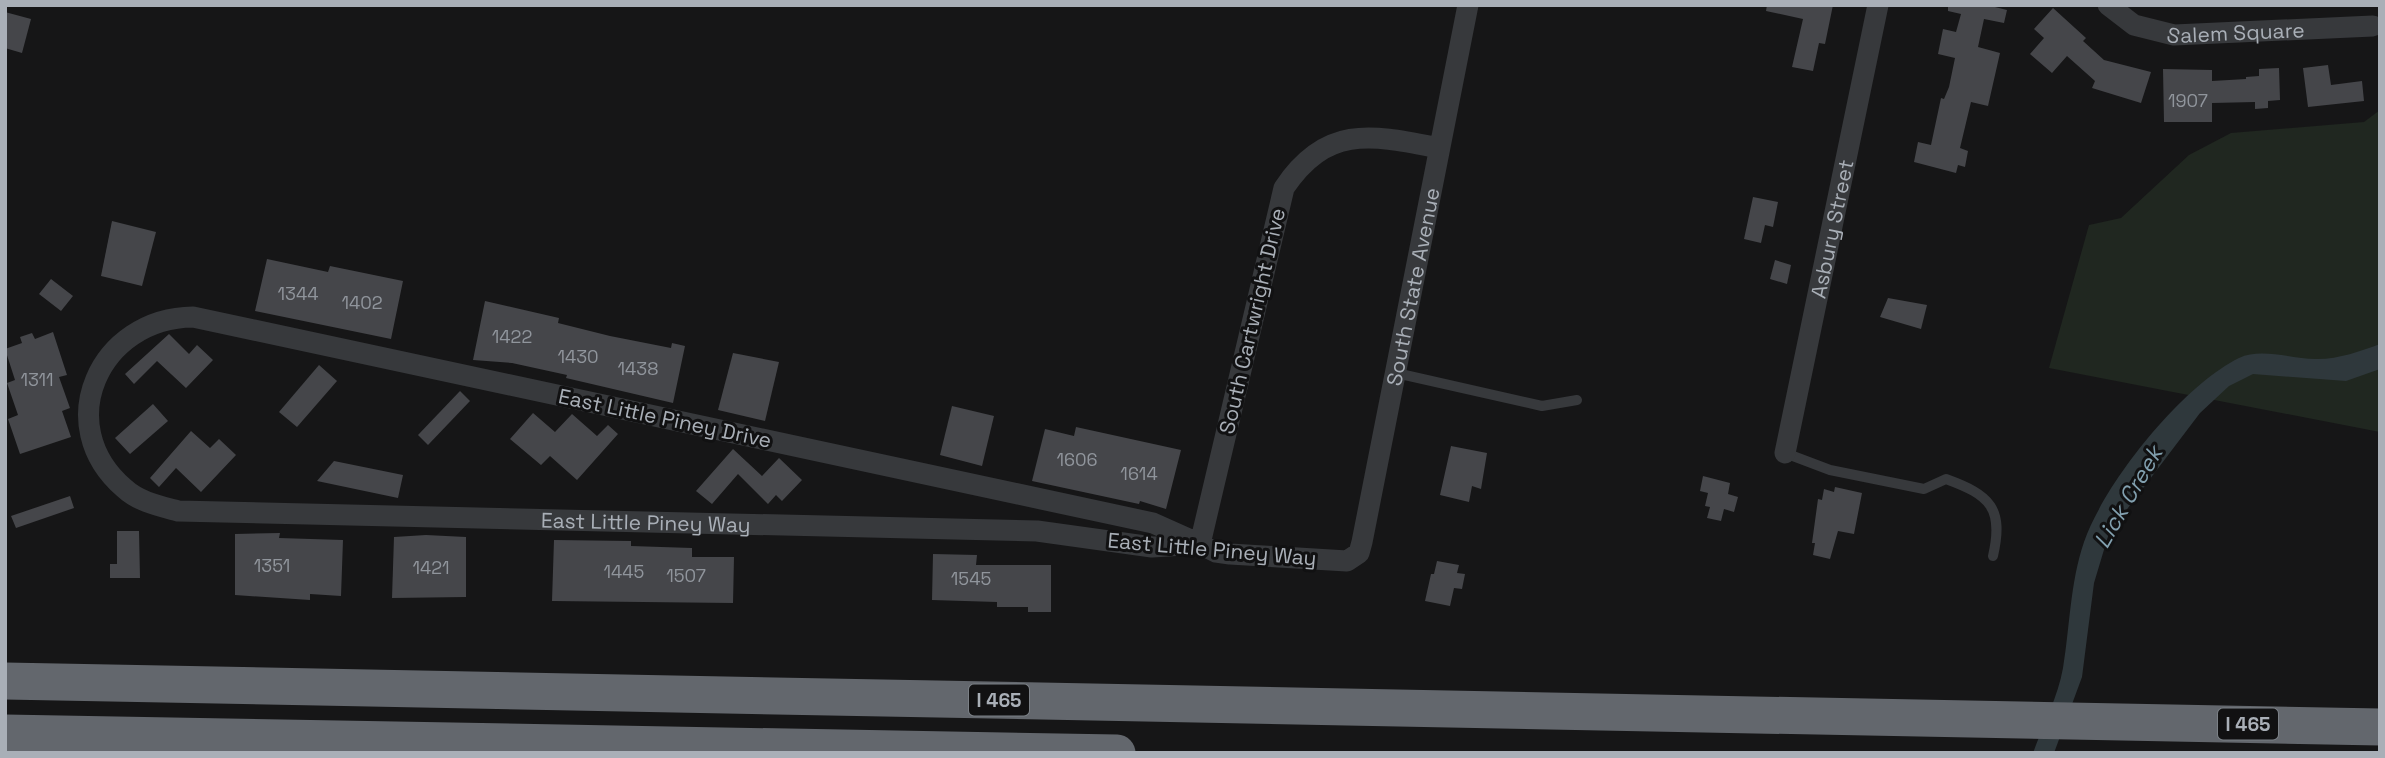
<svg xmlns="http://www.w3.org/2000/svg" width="2385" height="758" font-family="'Space Grotesk',sans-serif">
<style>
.green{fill:#202720}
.water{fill:#2f383c}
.building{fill:#45464a}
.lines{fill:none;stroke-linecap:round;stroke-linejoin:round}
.service{stroke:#37393c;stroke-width:10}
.minor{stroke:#37393c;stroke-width:21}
.motorway{stroke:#63676d;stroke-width:37}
.labels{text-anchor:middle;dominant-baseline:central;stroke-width:6;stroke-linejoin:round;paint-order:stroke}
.number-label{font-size:18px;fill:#90959c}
.shield{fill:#111112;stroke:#7b8086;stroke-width:2}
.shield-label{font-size:19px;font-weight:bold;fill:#a9afb7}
.street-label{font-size:21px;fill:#a9afb7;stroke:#111112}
.water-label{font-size:23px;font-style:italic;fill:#82a0af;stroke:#111112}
</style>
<rect width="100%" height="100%" fill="#161617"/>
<path class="green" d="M 2380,110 L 2380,432 L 2049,368 L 2089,225 L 2121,218 L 2189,155 L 2231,133 L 2364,122 Z"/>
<path class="water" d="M 2380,344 L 2380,369 L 2346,381 L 2253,374 L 2229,386 L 2200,413 L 2109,533 L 2094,583 L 2082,677 L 2054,753 L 2033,753 C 2043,725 2058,697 2063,668 C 2070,626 2070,583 2084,542 C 2105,482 2182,386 2239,358 C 2262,347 2295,360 2318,359 C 2339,359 2361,351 2380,344 Z"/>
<g class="building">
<path d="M 1767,5 L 1833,5 L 1825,44 L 1819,43 L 1813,71 L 1792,67 L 1803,19 L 1766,11 Z"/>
<path d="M 1948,5 L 1987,5 L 2007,10 L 2004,23 L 1984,19 L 1978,47 L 2000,53 L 1988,106 L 1971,102 L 1960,148 L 1968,151 L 1965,167 L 1958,165 L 1956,173 L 1914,162 L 1918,142 L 1931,145 L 1941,98 L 1944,99 L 1949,87 L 1955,58 L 1938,54 L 1943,29 L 1956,32 L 1961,14 L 1948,11 Z"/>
<path d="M 2053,8 L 2086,38 L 2083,41 L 2104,60 L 2151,72 L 2141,103 L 2092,88 L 2095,81 L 2067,56 L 2052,73 L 2030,54 L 2044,38 L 2034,29 Z"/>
<path d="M 5,12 L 31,19 L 22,53 L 5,48 Z"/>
<path d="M 2328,65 L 2331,85 L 2362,81 L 2364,101 L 2308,107 L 2303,68 Z"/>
<path d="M 2279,68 L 2280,100 L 2268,101 L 2268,108 L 2255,109 L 2255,102 L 2212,103 L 2212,122 L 2164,122 L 2163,69 L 2212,70 L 2212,81 L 2246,79 L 2246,77 L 2259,76 L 2259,69 Z"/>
<path d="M 1753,197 L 1778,202 L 1773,227 L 1765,225 L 1761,243 L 1744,239 Z"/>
<path d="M 112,221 L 156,232 L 142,286 L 101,276 Z"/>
<path d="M 267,259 L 328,272 L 330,266 L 403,281 L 391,339 L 255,311 Z"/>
<path d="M 1775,260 L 1791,265 L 1787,284 L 1770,279 Z"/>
<path d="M 51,279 L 73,296 L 61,311 L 39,294 Z"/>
<path d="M 1888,298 L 1927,305 L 1921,329 L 1880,317 Z"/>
<path d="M 485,301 L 559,318 L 558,323 L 610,336 L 671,348 L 672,343 L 685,346 L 673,403 L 566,378 L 567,375 L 512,363 L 473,360 Z"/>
<path d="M 53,332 L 67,375 L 59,377 L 70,408 L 62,411 L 71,437 L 20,454 L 8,419 L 18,415 L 7,383 L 15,380 L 5,349 L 22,343 L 20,337 L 32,333 L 35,339 Z"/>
<path d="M 169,334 L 189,354 L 197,345 L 213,360 L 186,388 L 157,361 L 134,384 L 125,374 Z"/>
<path d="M 733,353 L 779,362 L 765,421 L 718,410 Z"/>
<path d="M 319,365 L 337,381 L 297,427 L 279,412 Z"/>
<path d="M 460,391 L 470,401 L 428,445 L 418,435 Z"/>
<path d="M 153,404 L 168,421 L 130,454 L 115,438 Z"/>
<path d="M 952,406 L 994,416 L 982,466 L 940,455 Z"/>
<path d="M 533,413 L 555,432 L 572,414 L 597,436 L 608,425 L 618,434 L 577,480 L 550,456 L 541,465 L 510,439 Z"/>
<path d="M 1076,427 L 1181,450 L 1166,509 L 1140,501 L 1139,504 L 1032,481 L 1045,429 L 1074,436 Z"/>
<path d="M 191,431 L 210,448 L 219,439 L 236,455 L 201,492 L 176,468 L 159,487 L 150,478 Z"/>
<path d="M 1451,446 L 1487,453 L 1481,489 L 1472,486 L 1469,502 L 1440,495 Z"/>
<path d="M 733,449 L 762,476 L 779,458 L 802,480 L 782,501 L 776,495 L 768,504 L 738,474 L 712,504 L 696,491 Z"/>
<path d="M 334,461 L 403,475 L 398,498 L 317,481 Z"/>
<path d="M 1703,476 L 1730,483 L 1728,494 L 1738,497 L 1734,512 L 1724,509 L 1721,521 L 1707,518 L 1710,507 L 1705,506 L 1708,493 L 1700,491 Z"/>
<path d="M 1835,487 L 1862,493 L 1854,534 L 1838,531 L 1830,559 L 1813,555 L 1815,543 L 1812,543 L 1818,499 L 1822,500 L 1824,489 L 1834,492 Z"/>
<path d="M 70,496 L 74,508 L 16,528 L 11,516 Z"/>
<path d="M 117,531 L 139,531 L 140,578 L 110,578 L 110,564 L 117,564 Z"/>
<path d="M 280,533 L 279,538 L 343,540 L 341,596 L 310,594 L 310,600 L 235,595 L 235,534 Z"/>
<path d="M 426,535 L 466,537 L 466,597 L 392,598 L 394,537 Z"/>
<path d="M 554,540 L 631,541 L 631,546 L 692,548 L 692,557 L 734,557 L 733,603 L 552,601 Z"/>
<path d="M 933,554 L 977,555 L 976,565 L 1051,565 L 1051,612 L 1028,612 L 1028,607 L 997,607 L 997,602 L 932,600 Z"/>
<path d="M 1437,561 L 1459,565 L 1457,573 L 1465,574 L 1462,589 L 1454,588 L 1450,606 L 1425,601 L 1431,574 L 1434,574 Z"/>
</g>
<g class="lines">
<g class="service">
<path d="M 1396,373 L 1542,406 L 1577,400"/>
<path d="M 1785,453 L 1830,470 L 1924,489 L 1946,479 C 1990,495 2004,508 1993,556"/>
</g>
<g class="minor">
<path id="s1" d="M 2108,5 L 2134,25 L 2174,35 L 2373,26"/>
<path id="s2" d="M 1439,148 C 1372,135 1327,124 1284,188 L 1200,544 L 1153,523 L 193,317 C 99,318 51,425 124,488 C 139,502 159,506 178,511 L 1037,531 L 1152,547 L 1200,544 L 1216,552 L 1230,554 L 1347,561 L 1359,553 L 1362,542 L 1468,5"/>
<path id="s3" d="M 1785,453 L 1878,5"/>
</g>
<g class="motorway">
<path d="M 5,681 L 2380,727"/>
<path d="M 5,733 L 1117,753"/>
</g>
</g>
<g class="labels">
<g class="number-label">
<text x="2188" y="100">1907</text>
<text x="298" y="293">1344</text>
<text x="362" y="302">1402</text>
<text x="512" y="336">1422</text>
<text x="578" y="356">1430</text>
<text x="638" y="368">1438</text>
<text x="37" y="379">1311</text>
<text x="1077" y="459">1606</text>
<text x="1139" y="473">1614</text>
<text x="272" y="565">1351</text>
<text x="431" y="567">1421</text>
<text x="624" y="571">1445</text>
<text x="686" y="575">1507</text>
<text x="971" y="578">1545</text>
</g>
<g class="shield">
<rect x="969" y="684.5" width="60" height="31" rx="5"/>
<rect x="2218" y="708.5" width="60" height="31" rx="5"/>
</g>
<g class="shield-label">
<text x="999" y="700">I 465</text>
<text x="2248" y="724">I 465</text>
</g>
<g class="street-label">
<text stroke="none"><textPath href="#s1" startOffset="136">Salem Square</textPath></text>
<text stroke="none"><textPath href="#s3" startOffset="229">Asbury Street</textPath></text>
<text stroke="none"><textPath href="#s2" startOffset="3334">South State Avenue</textPath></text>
<text transform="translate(1252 321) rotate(-77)">South Cartwright Drive</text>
<text transform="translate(665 418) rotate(12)">East Little Piney Drive</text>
<text stroke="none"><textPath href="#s2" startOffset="2343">East Little Piney Way</textPath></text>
<text transform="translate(1212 549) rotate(5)">East Little Piney Way</text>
</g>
<g class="water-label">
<text transform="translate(2128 497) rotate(-60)">Lick Creek</text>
</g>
</g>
<rect width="2385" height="758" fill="none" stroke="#a9afb7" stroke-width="14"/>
</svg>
